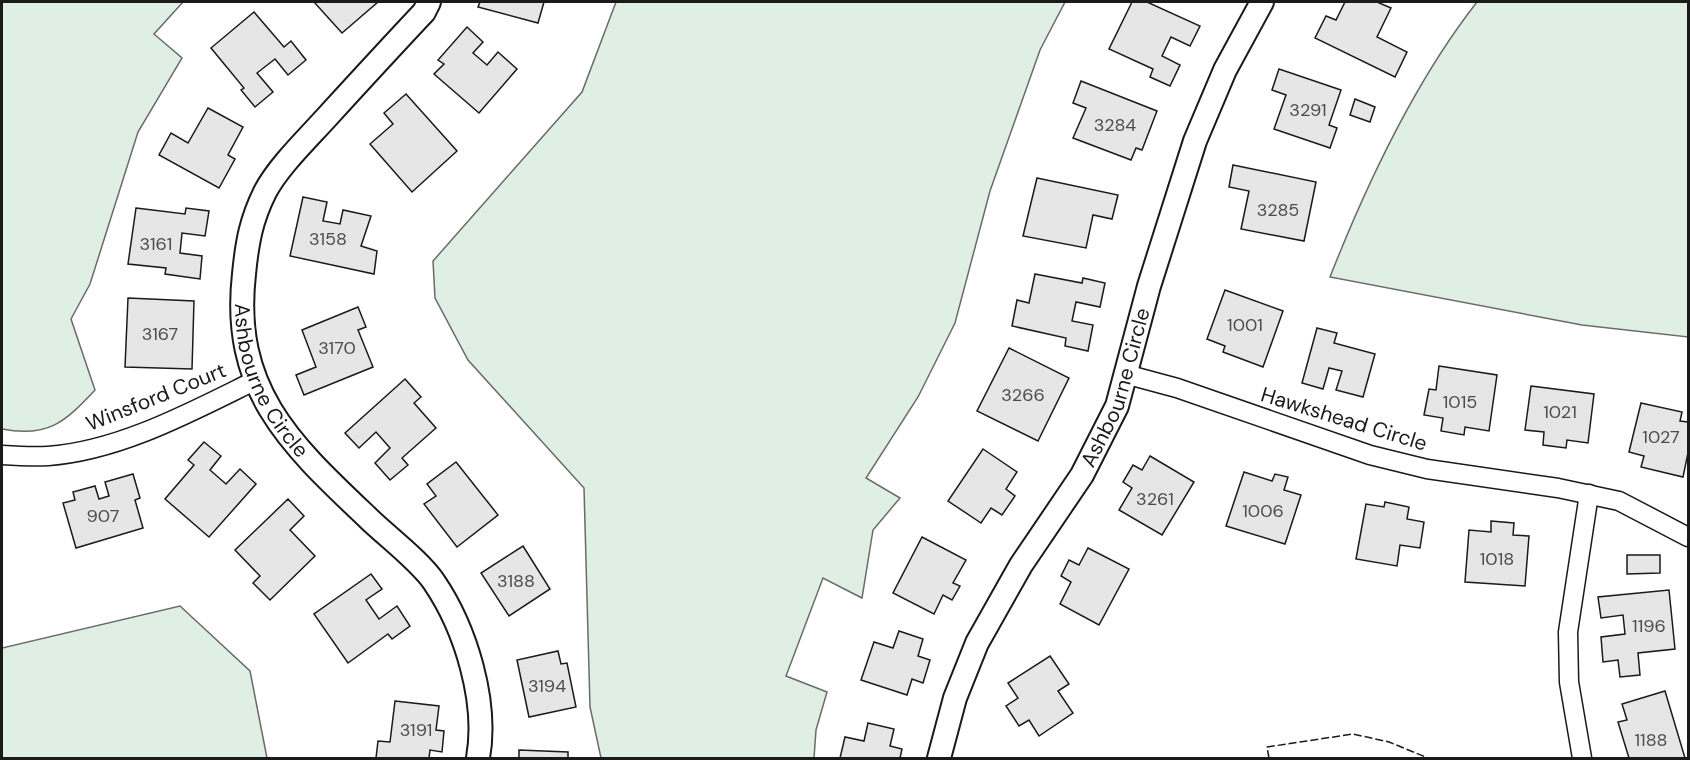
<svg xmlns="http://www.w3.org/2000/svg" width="1690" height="760" font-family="'DM Sans',sans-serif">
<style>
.green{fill:#e0efe3;stroke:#6a6a6a;stroke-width:1.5}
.building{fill:#e6e6e6;stroke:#1a1a1a;stroke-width:1.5}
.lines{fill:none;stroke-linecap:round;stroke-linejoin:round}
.minor-casing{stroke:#1a1a1a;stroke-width:21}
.tertiary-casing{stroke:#1a1a1a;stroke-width:26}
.minor{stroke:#fff;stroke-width:18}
.tertiary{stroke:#fff;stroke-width:22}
.fence{stroke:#1a1a1a;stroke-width:1.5;stroke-dasharray:8 3;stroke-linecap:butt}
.labels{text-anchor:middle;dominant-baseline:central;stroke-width:4.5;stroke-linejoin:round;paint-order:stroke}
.number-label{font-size:18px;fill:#4d4d4d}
.street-label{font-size:21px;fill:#1a1a1a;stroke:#fff}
</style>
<rect width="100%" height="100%" fill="#fff"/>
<g class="green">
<path d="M 2,2 L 183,2 L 154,34 L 182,58 L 138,132 L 90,284 L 71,319 L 95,390 C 65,422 48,438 2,429 Z"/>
<path d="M 616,2 L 1065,2 L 1040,50 L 990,191 L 955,323 L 918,397 L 866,478 L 900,498 L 873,530 L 862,598 L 823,578 L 786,676 L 827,692 L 816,730 L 814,758 L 601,758 L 590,707 L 584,488 L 468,360 L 435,298 L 433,261 L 582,92 Z"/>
<path d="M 1477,2 L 1688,2 L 1688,337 L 1582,325 L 1330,277 C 1367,183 1415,81 1477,2 Z"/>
<path d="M 180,606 L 250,671 L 267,758 L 2,758 L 2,648 Z"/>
</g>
<g class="building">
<path d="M 314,2 L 378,2 L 342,33 Z"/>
<path d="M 480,2 L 544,2 L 538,23 L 478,7 Z"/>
<path d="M 1132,2 L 1147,2 L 1200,26 L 1190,46 L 1171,37 L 1162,56 L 1180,65 L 1170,86 L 1150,77 L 1153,69 L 1109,49 Z"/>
<path d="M 1345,2 L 1377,2 L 1391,8 L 1377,37 L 1407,52 L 1395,77 L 1315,38 L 1326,16 L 1336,20 Z"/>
<path d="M 254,12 L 284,47 L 291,41 L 306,60 L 288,75 L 275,59 L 257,73 L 273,92 L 255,107 L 241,90 L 244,88 L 211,48 Z"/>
<path d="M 467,27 L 483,42 L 473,53 L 487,65 L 498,52 L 517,69 L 479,113 L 434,74 L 444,64 L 438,60 Z"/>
<path d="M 1279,69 L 1341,90 L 1329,125 L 1337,128 L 1330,148 L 1274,129 L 1286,95 L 1272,90 Z"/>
<path d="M 1081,81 L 1157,111 L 1142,150 L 1136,148 L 1131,160 L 1073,138 L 1086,108 L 1073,103 Z"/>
<path d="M 406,94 L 457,151 L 412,192 L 370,144 L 393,124 L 384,113 Z"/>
<path d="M 1355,99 L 1375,107 L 1370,122 L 1350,115 Z"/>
<path d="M 208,108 L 243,127 L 228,155 L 235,159 L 219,188 L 159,155 L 171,133 L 188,143 Z"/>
<path d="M 1233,165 L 1316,182 L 1304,241 L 1241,229 L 1249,191 L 1229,187 Z"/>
<path d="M 1037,178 L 1118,195 L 1112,219 L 1093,215 L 1086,248 L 1023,236 Z"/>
<path d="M 303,197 L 327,202 L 323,221 L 340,224 L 343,210 L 371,216 L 361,246 L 377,251 L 374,274 L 290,256 Z"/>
<path d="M 136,208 L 185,214 L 186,208 L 209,211 L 205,236 L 182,233 L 180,253 L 202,256 L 200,279 L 165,274 L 166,268 L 128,264 Z"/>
<path d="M 1035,274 L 1082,283 L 1083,278 L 1105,283 L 1100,307 L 1076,302 L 1072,321 L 1093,325 L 1088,351 L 1065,346 L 1066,338 L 1012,326 L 1017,300 L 1029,303 Z"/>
<path d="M 1225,290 L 1283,311 L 1263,367 L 1223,352 L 1225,346 L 1207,339 Z"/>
<path d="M 128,298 L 194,301 L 192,369 L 125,367 Z"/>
<path d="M 358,307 L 366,327 L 358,330 L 373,367 L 304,395 L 296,375 L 316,367 L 302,330 Z"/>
<path d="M 1317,328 L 1337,333 L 1334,343 L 1375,354 L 1363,397 L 1336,390 L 1342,371 L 1329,368 L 1323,389 L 1302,383 Z"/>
<path d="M 1009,348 L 1069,378 L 1038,441 L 977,411 Z"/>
<path d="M 1439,366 L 1497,375 L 1489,431 L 1465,427 L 1464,435 L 1441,431 L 1443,418 L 1424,415 L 1429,389 L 1436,390 Z"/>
<path d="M 405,379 L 421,397 L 414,403 L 436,428 L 402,458 L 408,465 L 390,480 L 375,463 L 390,448 L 376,432 L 359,448 L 345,433 Z"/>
<path d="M 1531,386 L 1594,394 L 1588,443 L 1567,440 L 1566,448 L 1543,445 L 1544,432 L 1525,430 Z"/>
<path d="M 1641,403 L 1682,412 L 1680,421 L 1688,422 L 1688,453 L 1683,477 L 1641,467 L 1644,456 L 1629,452 Z"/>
<path d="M 204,442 L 221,456 L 210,470 L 226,484 L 240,469 L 256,484 L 209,537 L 165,499 L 194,465 L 188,460 Z"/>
<path d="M 983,449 L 1017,472 L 1006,489 L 1015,496 L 1002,515 L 991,508 L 981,523 L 948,501 Z"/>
<path d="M 1150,456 L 1194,482 L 1162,535 L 1119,510 L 1132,488 L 1123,482 L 1133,465 L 1142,470 Z"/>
<path d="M 456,462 L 498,515 L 457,547 L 424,504 L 436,496 L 427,484 Z"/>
<path d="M 1244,472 L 1272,481 L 1275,474 L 1288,477 L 1284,490 L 1301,495 L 1285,544 L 1226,526 Z"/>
<path d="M 133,474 L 140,498 L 135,500 L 143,528 L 76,548 L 63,503 L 75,500 L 73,492 L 95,486 L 99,499 L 109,496 L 105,482 Z"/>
<path d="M 288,499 L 304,516 L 290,530 L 315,556 L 270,600 L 253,583 L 260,576 L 235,550 Z"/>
<path d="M 1385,502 L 1409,507 L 1407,519 L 1424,522 L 1420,548 L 1400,545 L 1397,566 L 1356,559 L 1366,504 L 1384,507 Z"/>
<path d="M 1491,521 L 1514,523 L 1513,535 L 1529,536 L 1525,586 L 1465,582 L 1469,530 L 1491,532 Z"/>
<path d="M 922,537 L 966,560 L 953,583 L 960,586 L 952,600 L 943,595 L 934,614 L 893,593 Z"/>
<path d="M 523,546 L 550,589 L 509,616 L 481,573 Z"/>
<path d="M 1088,548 L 1129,569 L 1099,625 L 1060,604 L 1071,582 L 1061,576 L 1069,560 L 1079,565 Z"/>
<path d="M 1627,555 L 1660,555 L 1660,573 L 1627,574 Z"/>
<path d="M 371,574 L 382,589 L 366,600 L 379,619 L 397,606 L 410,626 L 392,639 L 388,634 L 348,663 L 314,614 Z"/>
<path d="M 1669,590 L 1675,649 L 1638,653 L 1640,675 L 1620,677 L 1618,660 L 1603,662 L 1601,637 L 1625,634 L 1623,615 L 1601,618 L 1598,597 Z"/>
<path d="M 899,631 L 923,639 L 918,656 L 930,660 L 923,683 L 912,679 L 907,695 L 861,680 L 874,642 L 893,648 Z"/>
<path d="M 558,651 L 561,664 L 567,663 L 576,707 L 529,717 L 517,660 Z"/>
<path d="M 1050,656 L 1069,684 L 1058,691 L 1073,713 L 1039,736 L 1029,720 L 1019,726 L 1006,706 L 1018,698 L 1008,683 Z"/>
<path d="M 1665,691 L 1685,758 L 1629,758 L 1618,722 L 1627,720 L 1622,704 Z"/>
<path d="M 395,701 L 439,706 L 436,730 L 444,731 L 442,752 L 430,750 L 429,758 L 376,758 L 378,741 L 390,742 Z"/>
<path d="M 868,723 L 894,729 L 890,746 L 902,749 L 900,758 L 840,758 L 845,737 L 864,741 Z"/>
<path d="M 519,750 L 568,752 L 568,758 L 519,758 Z"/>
</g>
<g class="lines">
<g class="minor-casing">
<g id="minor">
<path d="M 1125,374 L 1177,388 L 1370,455 L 1427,469 L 1558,488 L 1619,501 L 1688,537"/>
<path d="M 2,455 C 17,456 32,457 48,456 C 119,451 191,412 254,381"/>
<path d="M 1582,758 L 1569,682 L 1568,632 L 1589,494"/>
</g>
</g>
<g class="tertiary-casing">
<g id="tertiary">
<path id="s1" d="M 429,2 L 424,12 C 391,47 358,83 326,118 C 307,139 278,167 265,192 C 251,220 247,243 244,274 C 231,389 289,443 366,516 C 385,535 420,561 434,582 C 466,629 488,702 478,758"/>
<path id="s2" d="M 939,758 L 955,698 L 977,643 L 1021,565 L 1082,475 L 1117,406 L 1149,286 L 1195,141 L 1225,70 L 1262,2"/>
</g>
</g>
<use href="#minor" class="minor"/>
<use href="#tertiary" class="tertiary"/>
<path class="fence" d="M 1269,758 L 1267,747 L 1353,734 L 1389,742 L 1428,758"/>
</g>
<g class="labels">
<g class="number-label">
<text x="1308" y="110">3291</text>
<text x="1115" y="125">3284</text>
<text x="1278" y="210">3285</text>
<text x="328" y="239">3158</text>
<text x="156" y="244">3161</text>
<text x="1245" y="325">1001</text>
<text x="160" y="334">3167</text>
<text x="337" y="348">3170</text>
<text x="1023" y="395">3266</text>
<text x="1460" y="402">1015</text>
<text x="1560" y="412">1021</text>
<text x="1661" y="437">1027</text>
<text x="1155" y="499">3261</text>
<text x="1263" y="511">1006</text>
<text x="103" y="516">907</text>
<text x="1497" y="559">1018</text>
<text x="516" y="581">3188</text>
<text x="1649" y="626">1196</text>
<text x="547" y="686">3194</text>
<text x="416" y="730">3191</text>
<text x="1651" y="740">1188</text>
</g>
<g class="street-label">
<text stroke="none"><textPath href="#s1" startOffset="450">Ashbourne Circle</textPath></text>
<text stroke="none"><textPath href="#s2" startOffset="414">Ashbourne Circle</textPath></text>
<text transform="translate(156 397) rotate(-22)">Winsford Court</text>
<text transform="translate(1344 419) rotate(17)">Hawkshead Circle</text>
</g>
</g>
<rect width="1690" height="760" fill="none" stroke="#1a1a1a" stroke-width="6"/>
</svg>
